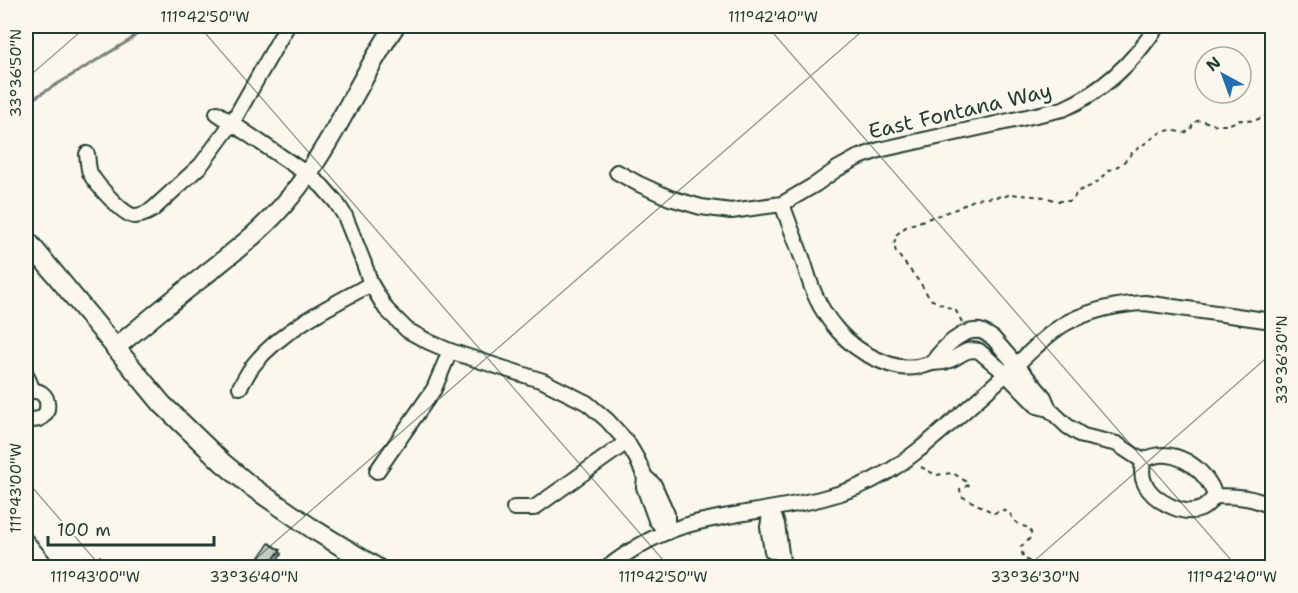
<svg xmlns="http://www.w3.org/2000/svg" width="1298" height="593" font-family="'Shantell Sans',sans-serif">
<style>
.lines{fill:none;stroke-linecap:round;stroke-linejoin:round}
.stream{stroke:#74847b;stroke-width:3}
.street-casing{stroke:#1f3d34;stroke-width:18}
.secondary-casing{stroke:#1f3d34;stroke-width:22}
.path{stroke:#1f3d34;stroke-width:2;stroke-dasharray:4.5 4.5;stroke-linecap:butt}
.street{stroke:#fbf7ec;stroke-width:14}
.secondary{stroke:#fbf7ec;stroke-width:18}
.wall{fill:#a9ada3;stroke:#1f3d34;stroke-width:1.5}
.shaded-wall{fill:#898d85;stroke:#1f3d34;stroke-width:1.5}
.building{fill:#c4c9be;stroke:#1f3d34;stroke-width:1.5}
.ticks{fill:none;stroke:#1f3d34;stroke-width:1.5;stroke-opacity:0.45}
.labels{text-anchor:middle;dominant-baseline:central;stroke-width:6;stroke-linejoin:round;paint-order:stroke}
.street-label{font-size:21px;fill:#1f3d34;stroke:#fbf7ec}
.neatline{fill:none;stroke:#1f3d34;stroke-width:2}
.ticks-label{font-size:15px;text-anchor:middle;fill:#1f3d34}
</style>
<rect width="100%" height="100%" fill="#fbf7ec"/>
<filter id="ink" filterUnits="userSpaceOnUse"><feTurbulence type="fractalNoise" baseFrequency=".0167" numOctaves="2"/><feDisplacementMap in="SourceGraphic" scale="12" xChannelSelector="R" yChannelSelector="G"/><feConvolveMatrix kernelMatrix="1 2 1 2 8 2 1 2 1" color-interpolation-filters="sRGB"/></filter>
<g filter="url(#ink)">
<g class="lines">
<path class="stream" d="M 26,103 L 130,40 L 146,26"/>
<g class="street-casing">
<g id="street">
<path d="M 217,113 L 307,174 L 322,186 L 336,202 L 345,216 L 363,261 L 371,284 L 386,309 L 407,330 L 429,342 L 450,351 L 543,381 L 587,403 L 607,420 L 627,442 L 637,459 L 645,477 L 654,485 L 667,514 L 667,532"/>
<path d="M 87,154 C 88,160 88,168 90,173 C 95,183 123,215 134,216 C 140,216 147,213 152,210 L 201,165 L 232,123 L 287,26"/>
<path d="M 617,172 L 639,184 L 670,198 L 701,207 L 731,211 L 782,204 L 816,184 L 837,169 L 857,158 L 879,150 L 1063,109 C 1104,91 1133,63 1157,26"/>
<path d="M 782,204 C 789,223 796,242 803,260 C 807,272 810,284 815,295 C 827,322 848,346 874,358 C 895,368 910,371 932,363"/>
<path d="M 26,374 L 33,391"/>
<path d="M 240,387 C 245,379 249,370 255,363 C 283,329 332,305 371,284"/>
<path d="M 26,393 C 54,381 55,429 26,418"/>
<path d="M 1049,409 L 1037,406 L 1006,374 L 979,351 C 965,347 959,358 947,361 C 943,363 937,362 932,363 C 942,349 962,328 980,331 C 985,332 989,336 993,338 L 1044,397 L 1049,409 L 1067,426 L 1083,436 L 1117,444 L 1143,461"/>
<path d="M 1143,461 C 1142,469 1141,476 1145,484 C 1153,500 1183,517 1201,509 C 1207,506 1211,501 1215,496"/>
<path d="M 1143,461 C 1170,443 1207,468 1215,496"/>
<path d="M 377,471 L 434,389 L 450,351"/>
<path d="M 645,477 L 644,487 L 656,520 L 667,532"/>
<path d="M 1215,496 C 1236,496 1254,497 1272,507"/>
<path d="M 514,508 L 534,508 L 627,442"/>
<path d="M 771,509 L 777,524 L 783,568"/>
<path d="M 771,509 L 768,527 L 772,551"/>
<path d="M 26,541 L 48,568"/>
<path d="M 607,568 C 632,548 660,532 691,524 C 755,507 826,508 884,474 C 899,466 912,455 925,445 C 957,419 987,391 1017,364 C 1034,349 1050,331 1070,321 C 1093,310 1120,304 1145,303 L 1272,321"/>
</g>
</g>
<g class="secondary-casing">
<g id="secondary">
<path d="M 26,239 L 162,404 L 223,463 L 252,487 L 313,529 L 377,568"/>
<path d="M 115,348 C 143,325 171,301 200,279 C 232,253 265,229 291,196 C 333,144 358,81 395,26"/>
</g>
</g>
<g class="path">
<path d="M 1272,35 L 1272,41"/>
<path d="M 962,322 L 956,311 L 930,299 L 921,284 L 896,252 L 894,245 L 896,235 L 907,226 L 956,209 L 976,199 L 1006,196 L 1010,194 L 1045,197 L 1057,201 L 1070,201 L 1074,199 L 1076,192 L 1093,185 L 1100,180 L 1106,172 L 1122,164 L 1133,152 L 1161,132 L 1171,130 L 1184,133 L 1191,130 L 1193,123 L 1200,120 L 1216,125 L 1227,125 L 1240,120 L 1254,121 L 1269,114 L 1272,110"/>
<path d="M 921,467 L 936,475 L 953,473 L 965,481 L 969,485 L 960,489 L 961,496 L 994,513 L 1003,510 L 1010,513 C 1013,522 1019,525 1029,528 L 1032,535 L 1027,542 L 1021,546 L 1023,557 L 1031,563 L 1045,568"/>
</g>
<use href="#street" class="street"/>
<use href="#secondary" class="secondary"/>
</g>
<path class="wall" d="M 280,550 L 281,555 L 273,567 L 271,567 L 261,561 L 260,557 Z"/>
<path class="shaded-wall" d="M 280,550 L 281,555 L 273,567 L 272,567 L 270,564 Z"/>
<g class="building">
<path d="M 269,543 L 280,550 L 270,564 L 260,557 Z"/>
<path d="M 100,556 L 107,565 L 104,567 L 86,567 Z"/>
</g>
</g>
<path class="ticks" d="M 199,26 L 670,568M 767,26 L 1238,568M 26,79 L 87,26M 26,480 L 102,568M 245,568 L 868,26M 1026,568 L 1272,353"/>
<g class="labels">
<g class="street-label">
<text transform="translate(960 111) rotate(-13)">East Fontana Way</text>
</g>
</g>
<rect width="1298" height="593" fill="none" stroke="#fbf7ec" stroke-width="66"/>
<g transform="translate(1223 75) rotate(319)"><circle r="28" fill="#fbf7ec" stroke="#a3ada2" stroke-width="1.5"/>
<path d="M0-4.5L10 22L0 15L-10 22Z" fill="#1f6fb2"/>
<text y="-9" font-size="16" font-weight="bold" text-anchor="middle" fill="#1f3d34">N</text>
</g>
<path d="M48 536v9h166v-9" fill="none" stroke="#1f3d34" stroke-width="3"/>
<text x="57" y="536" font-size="18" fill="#1f3d34" stroke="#fbf7ec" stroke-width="4.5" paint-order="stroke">100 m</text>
<rect x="33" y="33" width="1232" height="527" class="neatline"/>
<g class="ticks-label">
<text x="205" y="22">111°42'50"W</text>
<text x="773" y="22">111°42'40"W</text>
<text transform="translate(16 73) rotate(-90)" y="5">33°36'50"N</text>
<text transform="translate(1282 360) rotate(-90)" y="5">33°36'30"N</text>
<text transform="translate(16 488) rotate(-90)" y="5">111°43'00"W</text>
<text x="95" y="582">111°43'00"W</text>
<text x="254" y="582">33°36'40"N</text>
<text x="663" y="582">111°42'50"W</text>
<text x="1035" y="582">33°36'30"N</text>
<text x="1232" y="582">111°42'40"W</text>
</g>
</svg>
